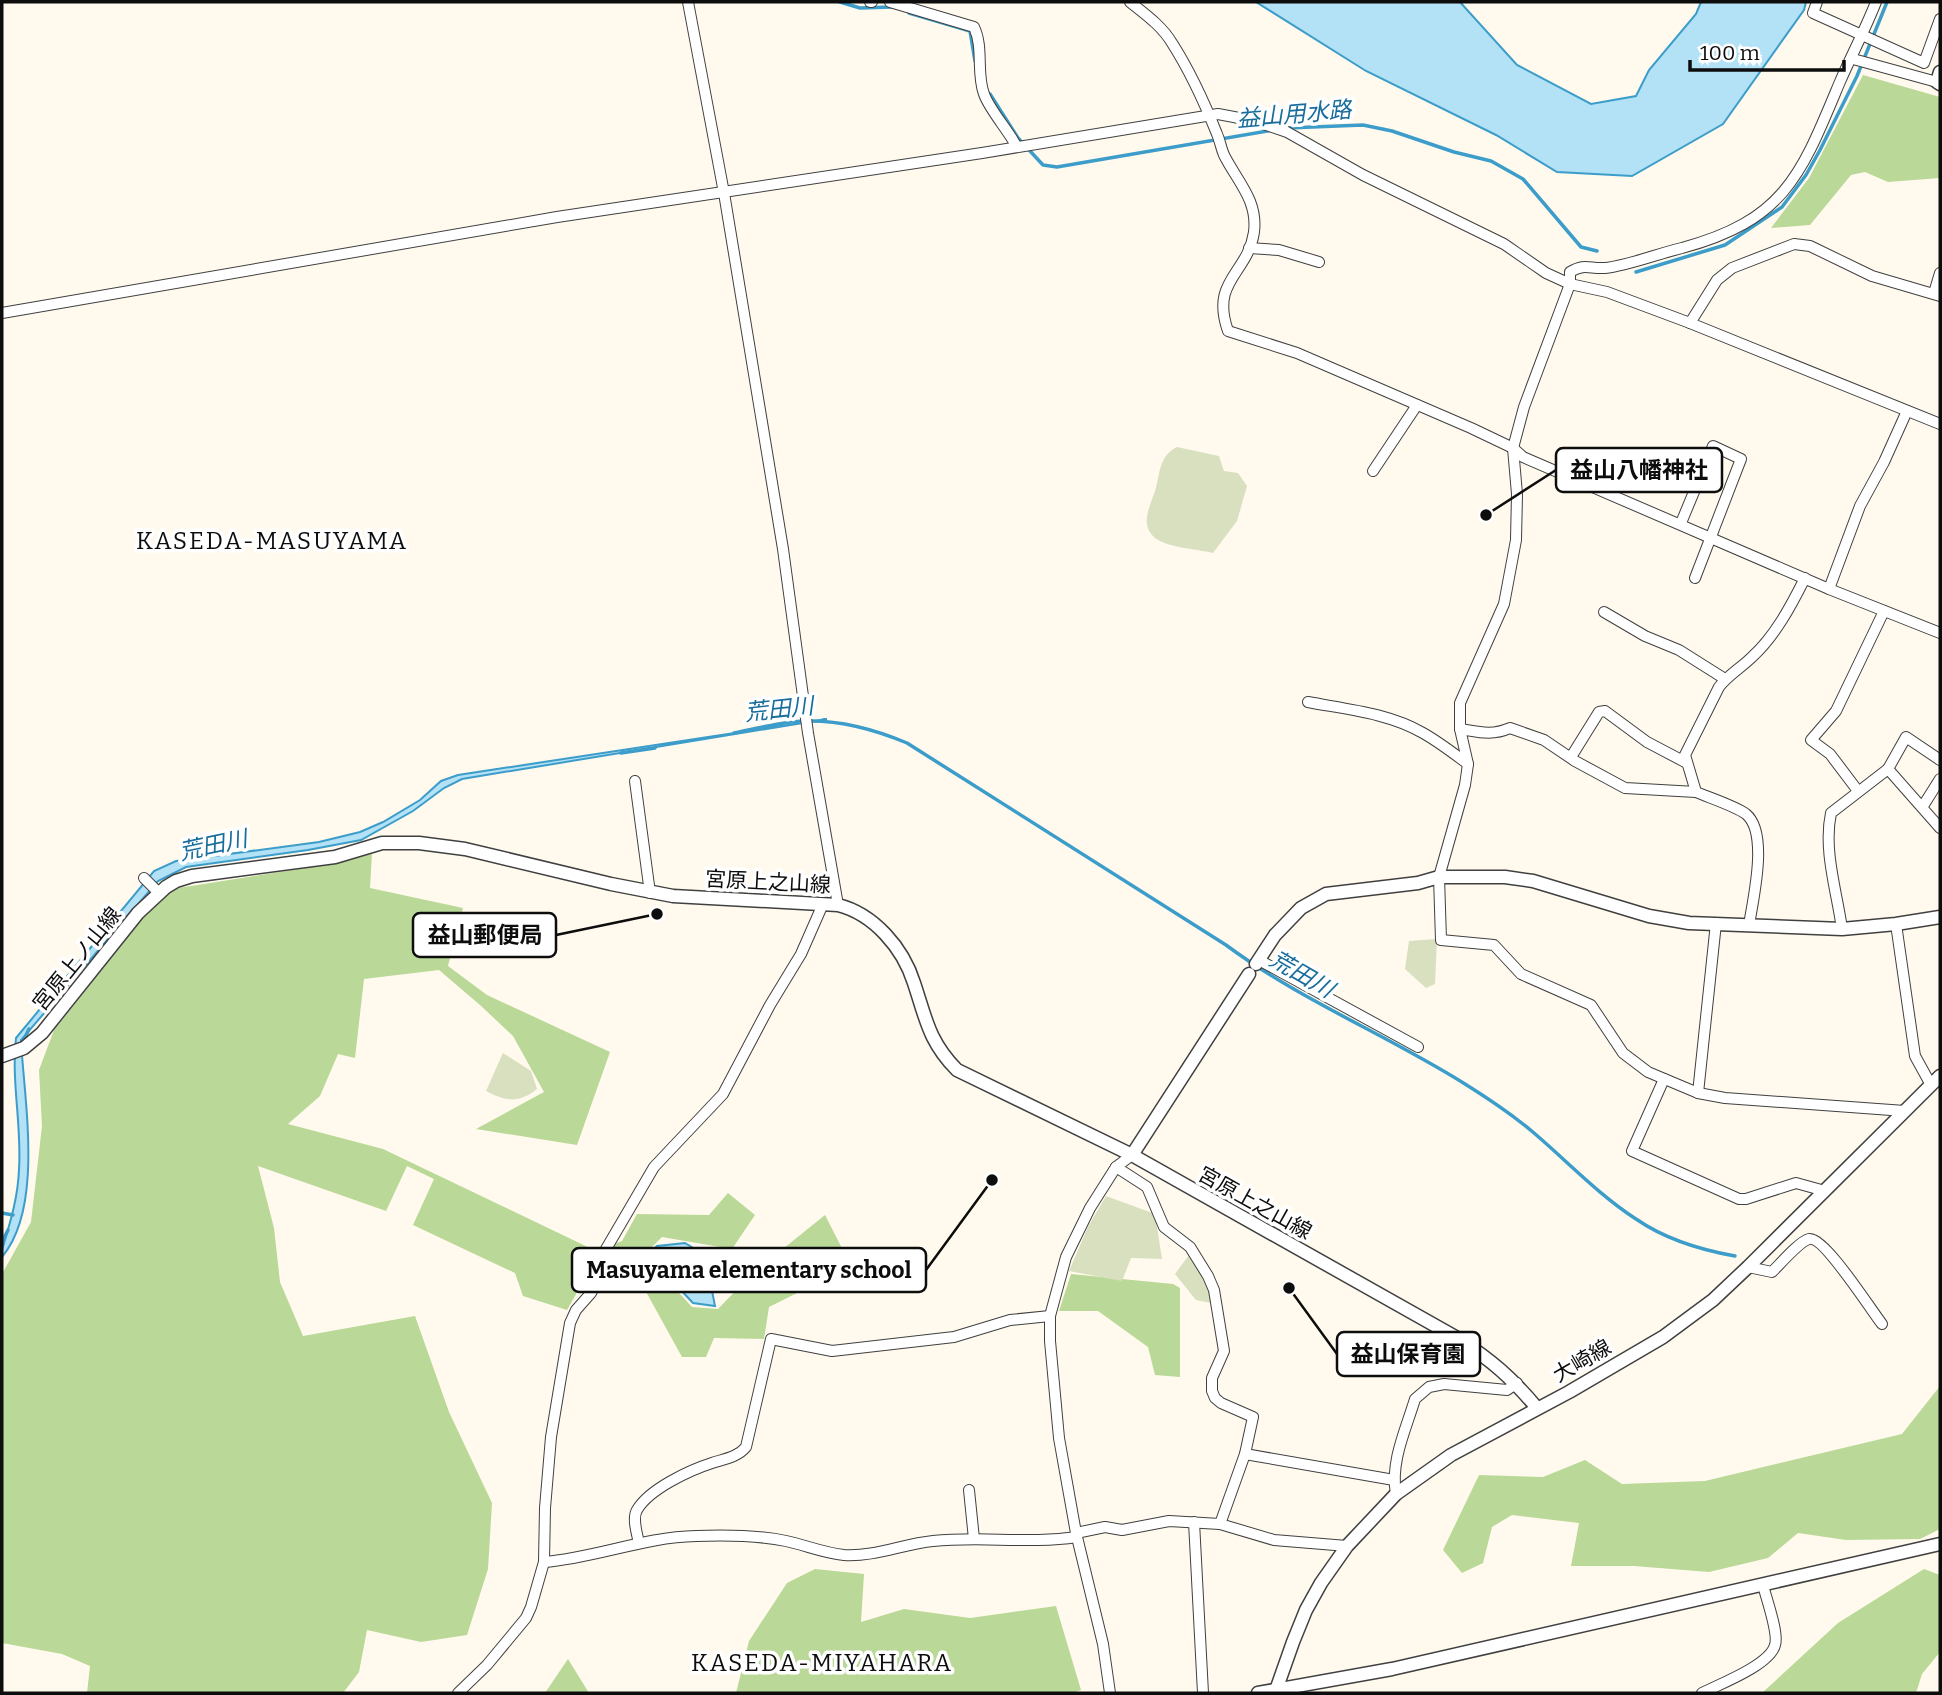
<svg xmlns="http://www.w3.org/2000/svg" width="1942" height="1695" font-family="Bitter,'Noto Sans JP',serif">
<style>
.forest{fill:#bad897}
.cemetery{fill:#d8e0bf}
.water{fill:#b3e1f5;stroke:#3c9dca;stroke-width:2}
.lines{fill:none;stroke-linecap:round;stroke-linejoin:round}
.stream{stroke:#3c9dca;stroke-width:3.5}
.minor-casing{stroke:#404040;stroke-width:12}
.tertiary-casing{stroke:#404040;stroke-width:15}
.minor{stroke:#fff;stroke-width:10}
.tertiary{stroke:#fff;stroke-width:12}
.labels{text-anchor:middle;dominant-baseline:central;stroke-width:7;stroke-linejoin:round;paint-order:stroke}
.street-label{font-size:21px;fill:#0d0d0d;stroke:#fff}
.water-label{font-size:23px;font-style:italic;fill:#196d9c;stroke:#fff}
.quarter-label{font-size:24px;letter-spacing:2px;fill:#0d0d0d;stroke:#fff}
.leader{fill:none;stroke:#0d0d0d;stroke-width:2.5}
.callout-dot{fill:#0d0d0d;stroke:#fff;stroke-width:2.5}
.callout{fill:#fff;stroke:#0d0d0d;stroke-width:2.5}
.callout-label{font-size:23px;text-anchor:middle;font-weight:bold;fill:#0d0d0d}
</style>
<rect width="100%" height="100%" fill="#fffaed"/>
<g class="forest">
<path d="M 1863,75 L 1940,97 L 1940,178 L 1888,182 L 1865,172 L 1851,175 L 1810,225 L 1771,228 L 1809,178 Z"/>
<path d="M 372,854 L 370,888 L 463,908 L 448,966 L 487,995 L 610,1052 L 577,1145 L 476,1129 L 544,1092 L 513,1036 L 480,1005 L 439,970 L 364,979 L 355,1058 L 338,1054 L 320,1096 L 288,1124 L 383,1149 L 596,1251 L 622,1241 L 637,1214 L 709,1215 L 728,1193 L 755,1215 L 732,1249 L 662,1237 L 644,1255 L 692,1307 L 718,1309 L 753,1273 L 825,1215 L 851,1266 L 769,1307 L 764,1339 L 714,1338 L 706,1357 L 682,1357 L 634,1270 L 591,1268 L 567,1310 L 523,1296 L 515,1273 L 413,1225 L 434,1179 L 407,1166 L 386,1211 L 258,1166 L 274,1228 L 280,1282 L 303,1336 L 415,1316 L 449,1412 L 492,1503 L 488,1569 L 467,1635 L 421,1642 L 367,1630 L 359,1672 L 343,1693 L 87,1693 L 90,1666 L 62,1654 L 2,1643 L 2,1274 L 31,1222 L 42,1126 L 39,1070 L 54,1030 L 161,895 L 172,889 L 305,868 Z"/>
<path d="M 1071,1274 L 1173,1284 L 1180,1288 L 1180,1377 L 1155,1375 L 1148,1347 L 1098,1311 L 1059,1311 Z"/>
<path d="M 1940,1386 L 1940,1529 L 1920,1539 L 1846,1540 L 1798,1533 L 1768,1558 L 1709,1572 L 1634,1566 L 1571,1566 L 1579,1523 L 1512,1515 L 1492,1527 L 1483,1563 L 1462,1573 L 1443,1550 L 1479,1475 L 1543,1477 L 1585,1460 L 1622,1484 L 1705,1481 L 1902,1434 Z"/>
<path d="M 815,1569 L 864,1574 L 861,1622 L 904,1609 L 970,1618 L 1056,1606 L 1081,1690 L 1072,1693 L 736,1693 L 749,1641 L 787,1583 Z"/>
<path d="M 1924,1569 L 1940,1575 L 1940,1652 L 1922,1674 L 1916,1693 L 1762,1693 L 1838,1623 Z"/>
<path d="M 568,1659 L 589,1693 L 545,1693 Z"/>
</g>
<g class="cemetery">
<path d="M 1177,447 L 1219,456 L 1224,471 L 1238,473 L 1247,486 L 1237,521 L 1213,553 C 1201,550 1170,547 1160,541 C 1136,528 1151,505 1156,488 C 1160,472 1160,455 1177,447 Z"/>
<path d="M 1437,939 L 1435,984 L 1426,988 L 1405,969 L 1409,941 Z"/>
<path d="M 503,1053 L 531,1071 L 537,1089 C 519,1103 507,1102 486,1091 Z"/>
<path d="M 1106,1196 L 1155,1214 L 1162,1259 L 1131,1258 L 1122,1281 L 1069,1271 L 1088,1227 Z"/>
<path d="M 1189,1255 L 1210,1290 L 1211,1303 L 1196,1300 L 1175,1274 Z"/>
</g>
<g class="water">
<path d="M 1256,2 L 1460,2 L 1517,65 L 1591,104 L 1636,96 L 1649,70 L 1696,14 L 1701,2 L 1806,2 L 1804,10 L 1723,124 L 1632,176 L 1557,172 L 1496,135 L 1366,71 Z"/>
<path d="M 827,719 L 462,779 L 444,788 L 413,811 L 361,840 L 308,850 L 186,867 L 158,881 L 21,1040 C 24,1100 44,1207 2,1257 L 2,1250 C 10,1223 18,1198 19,1169 C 22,1126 11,1082 16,1038 L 154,871 L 176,861 L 319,842 L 360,832 L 383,822 L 420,800 L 441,781 L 458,775 Z"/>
<path d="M 685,1243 L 705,1255 L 715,1306 L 693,1303 L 648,1255 L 657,1246 Z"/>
</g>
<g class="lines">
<g class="stream">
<path d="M 840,2 L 860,8 L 892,7"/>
<path d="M 909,13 L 970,31 L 975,61"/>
<path d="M 990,94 L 1018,138 L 1043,165 L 1057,167 L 1273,130"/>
<path d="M 1288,128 L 1363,125 L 1392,131 L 1454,152 L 1491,161 L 1523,179 L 1581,247 L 1597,251"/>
<path d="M 1636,272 L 1725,245 L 1782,207 L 1806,175 L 1820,150 L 1857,76 L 1887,2"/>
<path d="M 734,733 C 757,729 782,721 805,721 C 841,720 874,729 907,743 L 1226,945 C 1300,1000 1387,1035 1465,1084 C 1489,1099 1513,1115 1534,1133 C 1568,1162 1599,1195 1636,1219 C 1665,1239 1701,1250 1735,1256"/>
<path d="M 621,753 L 655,748"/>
<path d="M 22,1044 L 29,1029"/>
<path d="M 2,1213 L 13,1215"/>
<path d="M 2,1242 L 8,1230"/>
</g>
<g class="minor-casing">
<g id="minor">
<path d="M 688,2 L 724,193 L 783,549 L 808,733 L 838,905"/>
<path d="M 870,2 L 872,2"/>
<path d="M 890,2 L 974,27 C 984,48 976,73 984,94 C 989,109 1008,130 1017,147"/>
<path d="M 1130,2 C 1145,14 1162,26 1172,43 C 1190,71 1205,104 1217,134 C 1220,141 1221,148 1224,155 C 1237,181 1258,200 1254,232 C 1248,274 1210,280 1228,331 L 1297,353 L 1471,428 L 1513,448 L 1523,457 L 1829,589 L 1940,633"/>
<path d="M 1817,2 L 1813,13 L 1924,63 L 1940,19"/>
<path d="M 1876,2 C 1865,30 1851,56 1839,84 C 1801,175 1785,220 1682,248 C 1660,253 1627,266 1605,268 C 1589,269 1585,263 1570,272 L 1570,284 L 1524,407 L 1513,448 L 1517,494 L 1516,540 L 1504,604 L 1460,703 L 1460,729 L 1468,764 L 1465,785 L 1439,877 L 1441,940 L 1494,945 L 1521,974 L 1591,1005 L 1623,1053 L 1648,1072 L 1698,1093 L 1725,1098 L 1905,1111"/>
<path d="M 1853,59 L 1937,82"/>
<path d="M 1249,248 L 1279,250 L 1319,262"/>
<path d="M 1934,293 L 1940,273"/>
<path d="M 2,313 L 557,217 L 982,153 L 1218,114 L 1255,121 L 1287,132 L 1363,175 L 1504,244 L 1546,273 L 1570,284 L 1607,292 L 1690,323 L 1940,424"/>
<path d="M 1690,323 L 1717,280 L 1732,268 L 1794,244 L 1810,246 L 1872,276 L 1940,296"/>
<path d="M 1373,471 L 1417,405"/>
<path d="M 1681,523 L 1713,446 L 1741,459 L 1695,578"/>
<path d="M 1829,589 L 1860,506 L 1884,462 L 1907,411"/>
<path d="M 1604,612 L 1645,636 L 1679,650 L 1725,679"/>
<path d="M 1308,702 C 1345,709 1389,713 1423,733 C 1439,742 1453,753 1468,764"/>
<path d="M 1460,729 C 1479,732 1492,736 1510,728 L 1544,740 L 1575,761 L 1625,788 L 1696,792"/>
<path d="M 1571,757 L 1599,712 L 1605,711 L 1647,742 L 1685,762"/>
<path d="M 1888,769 L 1906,737 L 1940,760"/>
<path d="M 635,781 L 650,893"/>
<path d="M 1858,791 L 1830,754 L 1811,740 L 1836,711 L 1884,611"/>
<path d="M 1923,806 L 1940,779"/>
<path d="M 144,878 L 159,893"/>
<path d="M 1896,924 L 1915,1056 L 1931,1085"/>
<path d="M 1749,925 C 1753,899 1769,833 1746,814 C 1735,806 1710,798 1696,792 L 1685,755 L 1719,687 C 1728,675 1741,668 1752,657 C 1775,636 1791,606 1805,578"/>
<path d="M 1842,929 C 1837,892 1823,850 1831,813 L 1888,769 L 1940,828"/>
<path d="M 1259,960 L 1418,1047"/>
<path d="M 1664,1079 L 1632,1151 L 1739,1199 L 1746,1199 L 1796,1183 L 1825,1191"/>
<path d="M 1698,1093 L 1716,923"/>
<path d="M 1116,1167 L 1147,1187 L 1164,1227 L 1190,1247 L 1208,1276 L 1214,1290 L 1224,1351 L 1212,1378 L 1212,1391 L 1215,1398 L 1221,1403 L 1253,1417 L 1245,1454 L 1220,1524"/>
<path d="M 1748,1267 L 1772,1272 C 1780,1264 1800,1241 1809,1239 C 1824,1236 1871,1310 1882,1324"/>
<path d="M 1245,1454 L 1394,1480"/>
<path d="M 969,1490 L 974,1539"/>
<path d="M 1396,1494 C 1390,1462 1406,1429 1415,1399 L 1429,1387 L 1444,1384 L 1507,1390 L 1517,1383"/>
<path d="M 1194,1522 L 1203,1693"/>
<path d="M 1076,1533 L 1105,1527 L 1122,1530 L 1169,1521 L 1220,1524 L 1274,1540 L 1347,1546"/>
<path d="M 639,1543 C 637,1534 632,1518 637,1510 C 649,1489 690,1470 712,1463 C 724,1459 738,1457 746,1447 L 771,1339 L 832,1351 L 954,1337 L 1010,1320 L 1050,1316"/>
<path d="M 544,1562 C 595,1558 644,1537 696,1536 C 725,1535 758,1535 786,1541 C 805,1545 824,1553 844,1555 C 874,1557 903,1544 933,1541 C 981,1536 1029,1544 1077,1537"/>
<path d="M 458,1693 L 487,1665 L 526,1618 L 531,1607 L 544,1562 L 545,1508 L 551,1437 L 570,1323 L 576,1310 L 591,1293 L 599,1278 L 606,1249 L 654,1167 L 723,1094 L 770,1005 L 801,954 L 823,904"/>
<path d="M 1110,1693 L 1103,1644 L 1076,1533 L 1059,1438 L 1050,1341 L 1050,1316 L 1066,1257 L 1090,1208 L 1116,1167 L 1132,1155"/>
<path d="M 1702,1693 C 1720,1684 1770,1665 1775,1645 C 1779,1633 1766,1598 1763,1585"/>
</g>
</g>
<g class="tertiary-casing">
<g id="tertiary">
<path d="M 1940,72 L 1937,82 L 1940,84"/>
<path d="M 1256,964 L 1275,935 L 1301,908 L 1326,894 L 1418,883 L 1439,877 L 1505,877 L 1533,881 L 1649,916 L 1689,923 L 1842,929 L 1896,924 L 1940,917"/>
<path d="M 2,1056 L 24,1048 L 42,1033 L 138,913 L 166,887 L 176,881 L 192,876 L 335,857 L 382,843 L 419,843 L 465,849 L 611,884 L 673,896 L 838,905 C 874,914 903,948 914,983 C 926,1019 929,1042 957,1070 L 1132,1155 L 1459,1339 C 1492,1361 1511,1377 1537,1408"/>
<path d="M 1132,1155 L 1249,974"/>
<path d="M 1258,1693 L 1392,1669 L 1940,1544"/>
<path d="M 1275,1693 L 1293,1642 L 1306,1610 L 1321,1583 L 1347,1546 L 1396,1494 L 1451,1455 L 1569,1392 L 1663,1337 L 1713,1300 L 1748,1267 L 1940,1076"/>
</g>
</g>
<use href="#minor" class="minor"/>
<use href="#tertiary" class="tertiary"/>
</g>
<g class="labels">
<g class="street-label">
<text transform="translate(768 882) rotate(3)">宮原上之山線</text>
<text transform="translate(77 959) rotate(-51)">宮原上ノ山線</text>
<text transform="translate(1255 1203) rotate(29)">宮原上之山線</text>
<text transform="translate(1582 1361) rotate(-30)">大崎線</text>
</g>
<g class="water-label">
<text transform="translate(1294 114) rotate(-5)">益山用水路</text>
<text transform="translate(779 709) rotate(-6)">荒田川</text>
<text transform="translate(213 845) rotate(-12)">荒田川</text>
<text transform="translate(1302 974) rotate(30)">荒田川</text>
</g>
<g class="quarter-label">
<text x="272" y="541">KASEDA-MASUYAMA</text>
<text x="822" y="1663">KASEDA-MIYAHARA</text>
</g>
</g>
<path class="leader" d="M1486 515L1556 470M657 914L556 935M992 1180L926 1270M1289 1288L1337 1354"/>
<g class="callout-dot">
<circle cx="1486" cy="515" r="7"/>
<circle cx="657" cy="914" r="7"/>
<circle cx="992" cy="1180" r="7"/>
<circle cx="1289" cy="1288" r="7"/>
</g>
<g class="callout">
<rect x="1556" y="448" width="166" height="44" rx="7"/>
<rect x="413" y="913" width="143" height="44" rx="7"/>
<rect x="572" y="1248" width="354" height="44" rx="7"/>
<rect x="1337" y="1332" width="143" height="44" rx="7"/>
</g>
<g class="callout-label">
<text x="1639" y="478">益山八幡神社</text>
<text x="485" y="943">益山郵便局</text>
<text x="749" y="1278">Masuyama elementary school</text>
<text x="1408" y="1362">益山保育園</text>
</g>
<rect width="1942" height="1695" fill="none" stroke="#0d0d0d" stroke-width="7"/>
<path d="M1690 60v10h154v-10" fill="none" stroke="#0d0d0d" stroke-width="3.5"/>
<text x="1700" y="60" font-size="21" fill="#0d0d0d" stroke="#ffffff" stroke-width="5" paint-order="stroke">100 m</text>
</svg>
